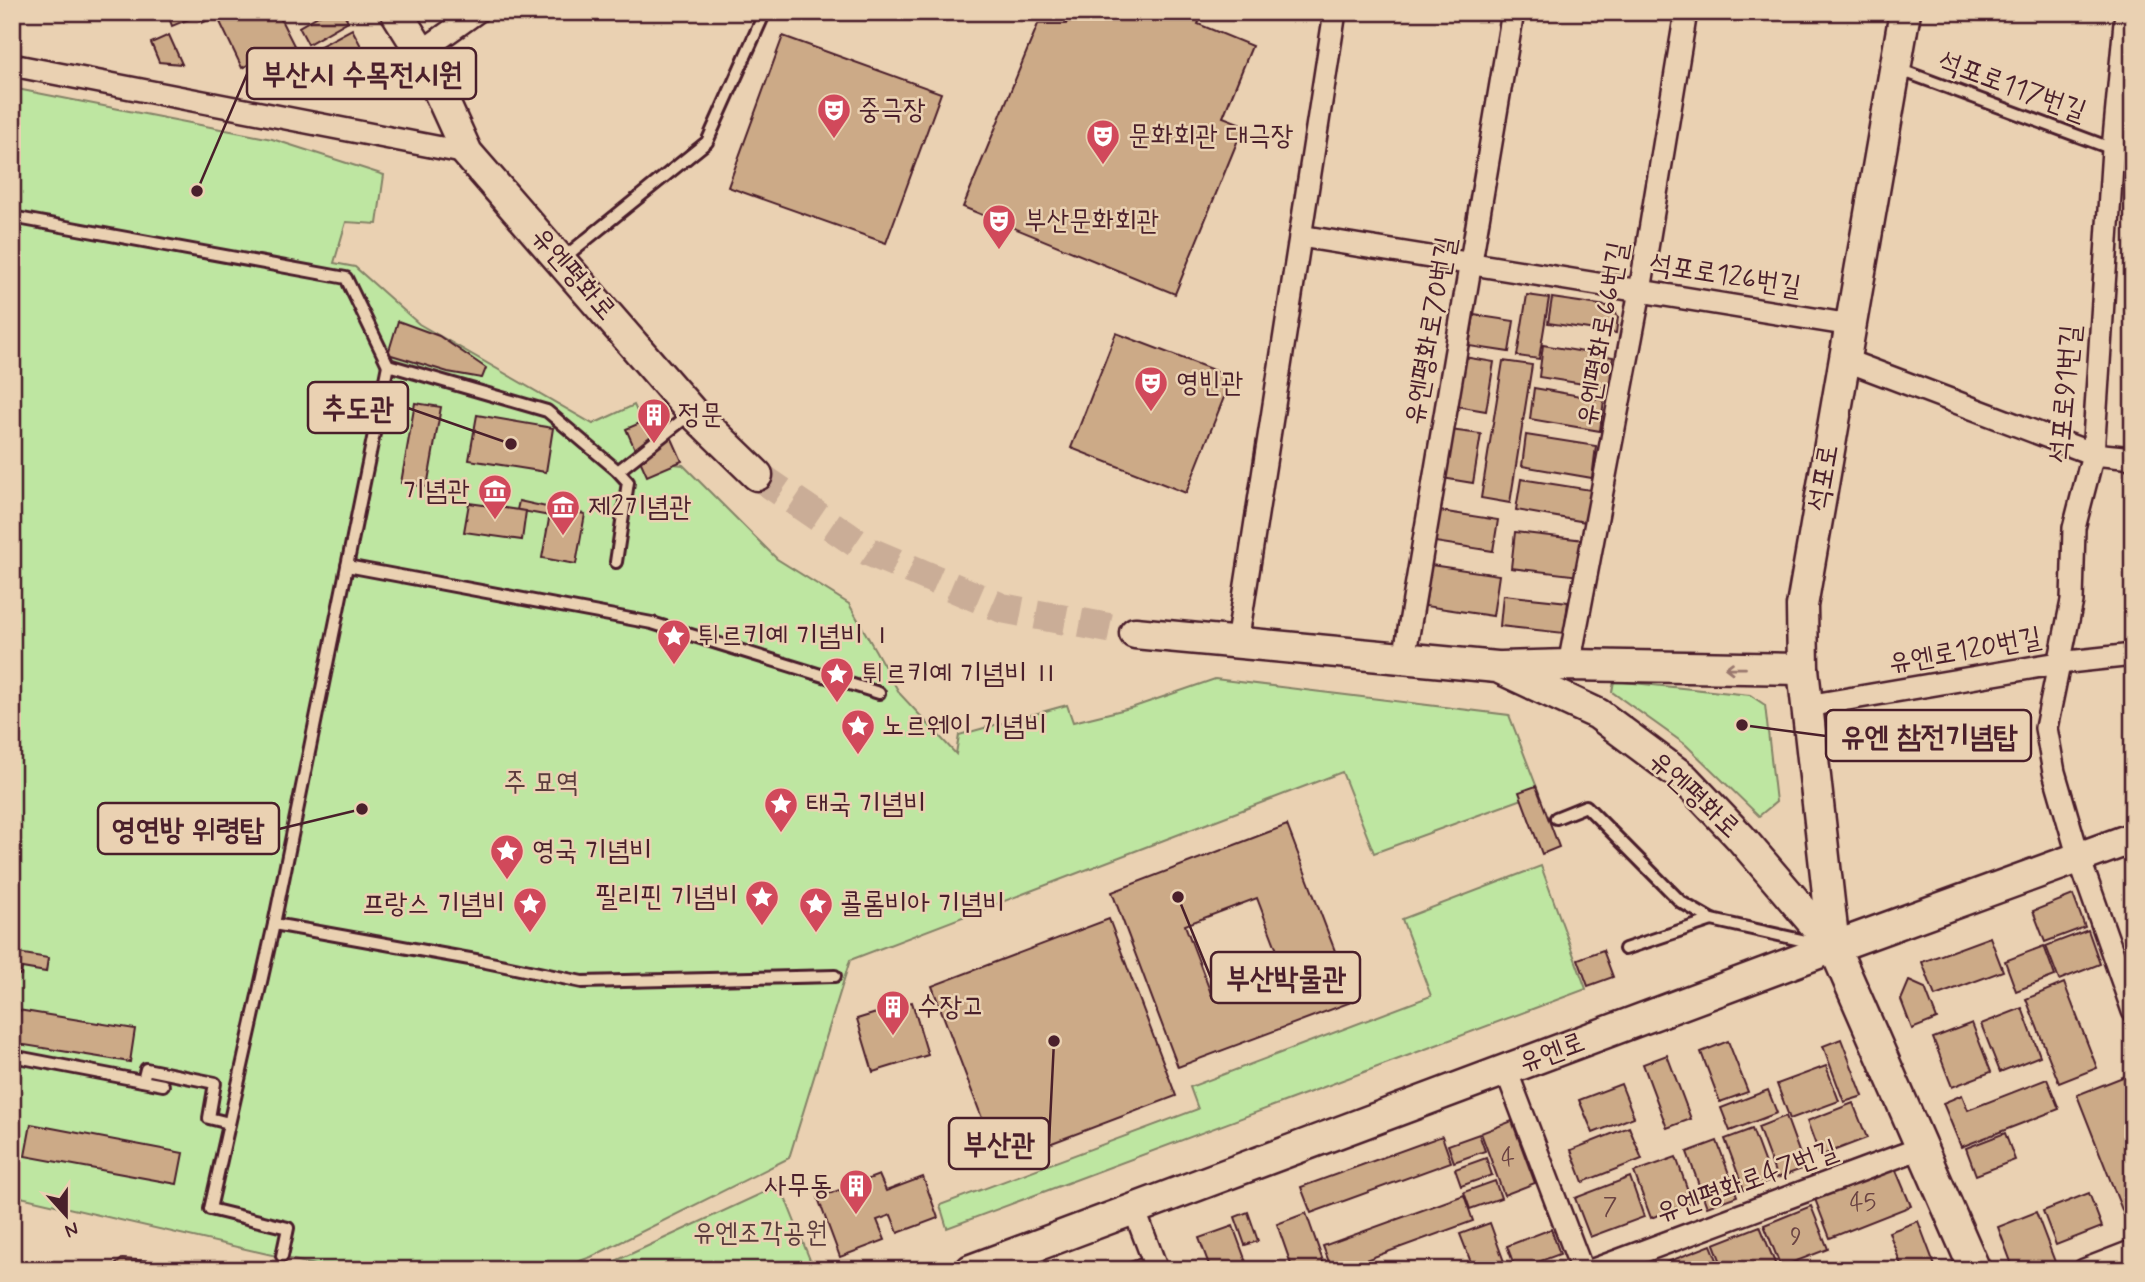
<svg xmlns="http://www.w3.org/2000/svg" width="2145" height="1282" font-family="Mynerve,'Poor Story',sans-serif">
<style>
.green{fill:#bee6a1;stroke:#848266;stroke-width:2}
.building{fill:#ccaa87;stroke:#4a1f2b;stroke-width:2;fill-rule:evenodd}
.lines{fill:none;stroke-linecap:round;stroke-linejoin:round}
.secondary-tunnel{stroke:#caad97;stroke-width:30;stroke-dasharray:30 15;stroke-linecap:butt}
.service-casing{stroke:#4a1f2b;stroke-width:16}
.minor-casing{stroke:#4a1f2b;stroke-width:26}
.secondary-casing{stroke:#4a1f2b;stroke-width:35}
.service{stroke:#ead1b2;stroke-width:10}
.minor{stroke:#ead1b2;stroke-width:21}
.secondary{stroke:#ead1b2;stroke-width:30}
.oneway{stroke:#9a786e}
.labels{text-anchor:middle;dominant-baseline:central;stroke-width:5;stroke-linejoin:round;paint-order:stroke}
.number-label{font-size:24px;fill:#6a4242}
.street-label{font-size:28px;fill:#4a1f2b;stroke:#ead1b2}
.poi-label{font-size:28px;fill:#4a1f2b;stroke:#ead1b2;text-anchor:start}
.park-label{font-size:28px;fill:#5b3d3d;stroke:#ead1b2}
.leader{fill:none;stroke:#4a1f2b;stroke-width:2.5}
.callout-dot{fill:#4a1f2b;stroke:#ead1b2;stroke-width:2.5}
.callout{fill:#ead1b2;stroke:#4a1f2b;stroke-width:2.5}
.callout-label{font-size:30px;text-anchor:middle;font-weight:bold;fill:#4a1f2b}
</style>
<rect width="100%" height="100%" fill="#ead1b2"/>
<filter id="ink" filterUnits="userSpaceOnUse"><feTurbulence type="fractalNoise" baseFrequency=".0143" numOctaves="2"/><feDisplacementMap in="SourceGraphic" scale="14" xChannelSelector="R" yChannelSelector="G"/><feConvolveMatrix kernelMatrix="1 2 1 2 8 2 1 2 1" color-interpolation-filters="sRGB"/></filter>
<g filter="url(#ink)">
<g class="green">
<path d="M 12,88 L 272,139 L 384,175 L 377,224 L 346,222 L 334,263 L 355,267 L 419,324 L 593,424 L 634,405 L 642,422 L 674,464 L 683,465 L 777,559 L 849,604 L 900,694 L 956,754 L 959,735 L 1067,705 L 1073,722 L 1134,707 L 1215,679 L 1509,715 L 1539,793 L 1374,853 L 1342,772 L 850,960 L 789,1158 L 591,1257 L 554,1270 L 337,1270 L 12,1195 Z"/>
<path d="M 1614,681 L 1750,695 L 1765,705 L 1776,802 L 1759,816 L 1686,745 L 1612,692 Z"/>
<path d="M 1541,866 L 1586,989 L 947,1228 L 940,1205 L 1198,1109 L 1190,1087 L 1431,996 L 1402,919 Z"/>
<path d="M 780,1185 L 814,1270 L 596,1270 Z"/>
</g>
<g class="building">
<path d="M 167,12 L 192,12 L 194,17 L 172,26 Z"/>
<path d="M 196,12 L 225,12 L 202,23 Z"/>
<path d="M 240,12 L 277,12 L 306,69 L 288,78 L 275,51 L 242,68 L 220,22 Z"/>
<path d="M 325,12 L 343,12 L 348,21 L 308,44 L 299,27 Z"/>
<path d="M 1071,12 L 1203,12 L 1198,24 L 1252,46 L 1223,117 L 1244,125 L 1175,294 L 963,207 L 1038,24 L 1066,24 Z"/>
<path d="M 352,29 L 361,46 L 322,68 L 313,50 Z"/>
<path d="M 169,35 L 182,64 L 159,62 L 151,43 Z"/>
<path d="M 783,36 L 941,93 L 886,243 L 728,187 Z"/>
<path d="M 1527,295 L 1549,298 L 1539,359 L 1517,356 Z"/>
<path d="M 1552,298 L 1613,307 L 1618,317 L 1616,333 L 1548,323 Z"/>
<path d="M 1474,315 L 1514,321 L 1509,352 L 1469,346 Z"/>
<path d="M 398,321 L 439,336 L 486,368 L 482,378 L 448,372 L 388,354 Z"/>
<path d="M 1116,333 L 1232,377 L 1186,493 L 1071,448 Z"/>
<path d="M 1543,345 L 1613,357 L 1609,388 L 1539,377 Z"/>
<path d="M 1464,357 L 1494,362 L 1486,411 L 1456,406 Z"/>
<path d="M 1503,361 L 1532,365 L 1510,503 L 1481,498 Z"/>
<path d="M 1534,388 L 1604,400 L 1600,431 L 1530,419 Z"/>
<path d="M 415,403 L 441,407 L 427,487 L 401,483 Z"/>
<path d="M 661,414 L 682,461 L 647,476 L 626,429 Z"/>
<path d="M 477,415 L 553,428 L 546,472 L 469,460 Z"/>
<path d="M 1450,430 L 1481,434 L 1473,483 L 1442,478 Z"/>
<path d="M 1526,435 L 1596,446 L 1592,478 L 1522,466 Z"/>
<path d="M 1521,479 L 1591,490 L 1586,522 L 1516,510 Z"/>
<path d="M 519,501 L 551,508 L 550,516 L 517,510 Z"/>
<path d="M 469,503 L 526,511 L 522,540 L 464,532 Z"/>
<path d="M 551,508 L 585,514 L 576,564 L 542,558 Z"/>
<path d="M 1440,511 L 1498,520 L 1493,551 L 1435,542 Z"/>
<path d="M 1515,532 L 1584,540 L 1580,576 L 1511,568 Z"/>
<path d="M 1431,565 L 1499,575 L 1493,616 L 1425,606 Z"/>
<path d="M 1503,595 L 1568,602 L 1564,633 L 1500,626 Z"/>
<path d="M 1536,786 L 1559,847 L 1542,854 L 1519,792 Z"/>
<path d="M 1287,825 L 1354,1001 L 1178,1067 L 1112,892 ZM 1257,898 L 1284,969 L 1212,996 L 1185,925 Z"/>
<path d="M 2073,895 L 2085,927 L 2045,942 L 2033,911 Z"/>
<path d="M 1109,919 L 1176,1096 L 999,1163 L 932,986 Z"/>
<path d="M 2088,930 L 2100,964 L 2059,980 L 2046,946 Z"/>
<path d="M 1990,937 L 2003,971 L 1935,996 L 1922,962 Z"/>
<path d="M 2044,946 L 2055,976 L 2016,991 L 2005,961 Z"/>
<path d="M 1603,950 L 1613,977 L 1588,986 L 1578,959 Z"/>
<path d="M 12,952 L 48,958 L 46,972 L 22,968 L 21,975 L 12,974 Z"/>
<path d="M 1909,981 L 1925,988 L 1937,1019 L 1912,1029 L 1901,1000 Z"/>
<path d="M 2064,983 L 2097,1068 L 2059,1083 L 2026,999 Z"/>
<path d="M 912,1002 L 928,1055 L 873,1072 L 857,1019 Z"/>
<path d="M 2022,1008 L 2040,1056 L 2000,1072 L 1981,1024 Z"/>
<path d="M 12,1009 L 135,1029 L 130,1062 L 12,1043 Z"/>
<path d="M 1972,1023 L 1991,1072 L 1952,1087 L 1933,1038 Z"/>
<path d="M 1841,1039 L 1863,1096 L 1844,1102 L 1823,1046 Z"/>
<path d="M 1728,1041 L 1748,1092 L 1720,1102 L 1701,1052 Z"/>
<path d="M 1667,1055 L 1691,1119 L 1667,1128 L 1643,1064 Z"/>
<path d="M 1826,1066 L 1839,1101 L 1790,1119 L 1777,1084 Z"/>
<path d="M 2133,1073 L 2133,1212 L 2124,1215 L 2077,1095 Z"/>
<path d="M 2047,1079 L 2059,1109 L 1961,1147 L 1943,1103 L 1962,1095 L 1968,1110 Z"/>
<path d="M 1621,1084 L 1634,1117 L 1593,1133 L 1579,1100 Z"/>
<path d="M 1768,1090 L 1777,1113 L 1730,1131 L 1721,1108 Z"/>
<path d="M 1853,1103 L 1867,1138 L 1820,1156 L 1807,1121 Z"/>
<path d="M 1786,1116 L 1805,1168 L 1777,1178 L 1758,1127 Z"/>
<path d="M 1512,1121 L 1535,1183 L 1504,1195 L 1481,1133 Z"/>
<path d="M 31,1124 L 183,1153 L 177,1184 L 25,1156 Z"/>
<path d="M 1629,1127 L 1642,1159 L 1583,1182 L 1571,1150 Z"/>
<path d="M 1752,1129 L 1771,1180 L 1744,1190 L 1725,1139 Z"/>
<path d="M 2005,1133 L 2015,1160 L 1976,1175 L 1966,1148 Z"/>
<path d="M 1479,1134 L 1485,1151 L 1454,1162 L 1448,1145 Z"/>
<path d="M 1442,1136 L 1451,1162 L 1311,1213 L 1301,1187 Z"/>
<path d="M 1717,1141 L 1737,1196 L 1707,1207 L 1687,1152 Z"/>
<path d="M 1676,1157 L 1692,1202 L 1651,1218 L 1634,1172 Z"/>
<path d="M 1486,1158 L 1492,1175 L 1461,1186 L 1455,1169 Z"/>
<path d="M 1895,1168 L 1911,1206 L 1830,1238 L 1815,1199 Z"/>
<path d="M 879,1175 L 886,1191 L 923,1177 L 938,1218 L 898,1233 L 891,1215 L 877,1220 L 885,1240 L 840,1257 L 818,1198 Z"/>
<path d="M 1630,1177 L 1644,1217 L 1590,1237 L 1575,1198 Z"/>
<path d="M 1495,1181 L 1501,1198 L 1470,1209 L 1464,1192 Z"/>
<path d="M 2089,1193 L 2102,1227 L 2056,1245 L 2043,1211 Z"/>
<path d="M 1464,1195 L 1473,1221 L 1338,1270 L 1332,1270 L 1323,1246 Z"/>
<path d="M 1811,1206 L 1828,1249 L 1781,1267 L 1764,1225 Z"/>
<path d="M 1248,1212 L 1258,1241 L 1245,1245 L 1235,1217 Z"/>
<path d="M 2036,1212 L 2055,1262 L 2034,1270 L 2014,1270 L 1998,1227 Z"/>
<path d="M 1306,1213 L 1324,1264 L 1308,1270 L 1293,1270 L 1277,1224 Z"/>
<path d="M 1918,1221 L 1935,1266 L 1926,1270 L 1903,1270 L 1889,1232 Z"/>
<path d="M 1490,1223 L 1507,1270 L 1474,1270 L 1460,1234 Z"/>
<path d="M 1233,1226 L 1249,1270 L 1211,1270 L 1199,1238 Z"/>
<path d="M 1760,1226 L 1777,1268 L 1724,1270 L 1714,1244 Z"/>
<path d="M 1551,1229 L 1560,1254 L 1516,1270 L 1507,1246 Z"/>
<path d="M 1711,1245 L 1721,1270 L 1647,1270 Z"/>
<path d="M 1141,1258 L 1146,1270 L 1108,1270 Z"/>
<path d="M 122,1259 L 168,1262 L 167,1270 L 109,1270 Z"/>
</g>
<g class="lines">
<path class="secondary-tunnel" d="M 757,475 L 870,552 L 1002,608 L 1135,633"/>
<g class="service-casing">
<g id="service">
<path d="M 1898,69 L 2113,149"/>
<path d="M 12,217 L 346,278 L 388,365"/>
<path d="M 561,260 L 707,142 L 765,12"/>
<path d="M 618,471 L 690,414"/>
<path d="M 347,566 L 652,623 L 879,693"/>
<path d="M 1556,818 L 1586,806 L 1681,902 L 1712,920 L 1819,944"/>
<path d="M 274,924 L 481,961 L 582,982 L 835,976"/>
<path d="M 1625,949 L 1712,920"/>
<path d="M 12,1056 L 163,1085"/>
<path d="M 143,1081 L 146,1069 L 215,1083 L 209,1118 L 229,1123"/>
<path d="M 282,1256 L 288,1228 L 210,1209 L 274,924 L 388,365 L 547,411 L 618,471 L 628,482 L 616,562"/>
</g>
</g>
<g class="minor-casing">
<g id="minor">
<path d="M 2126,12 L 2113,149 L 2093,454 L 2074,528 L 2072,601 L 2046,728 L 2054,772 L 2079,858 L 2133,1011"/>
<path d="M 421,52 L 477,12"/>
<path d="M 12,65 L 467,153"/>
<path d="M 1300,236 L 1851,325"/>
<path d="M 1845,360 L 2093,454 L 2133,458"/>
<path d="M 1237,643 L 1335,12"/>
<path d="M 1404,659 L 1513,12"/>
<path d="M 1569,665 L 1640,291 L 1686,12"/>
<path d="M 1807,706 L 2059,663 L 2133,655"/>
<path d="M 1506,1070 L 1582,1270"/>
<path d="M 1134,1209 L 1157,1270"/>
<path d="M 1593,1270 L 1921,1148"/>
<path d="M 2084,1270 L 2133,1251"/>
</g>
</g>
<g class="secondary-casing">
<g id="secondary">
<path d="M 396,12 L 421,52 L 467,153 L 692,412 L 757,475"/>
<path d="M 1135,633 L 1497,667 L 1598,714 L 1684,778 L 1740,837 L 1834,947 L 1975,1270"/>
<path d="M 1502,667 L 1569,665 L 1803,669"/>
<path d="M 1834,947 L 1803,669 L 1802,606 L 1905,12"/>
<path d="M 971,1270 L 1834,947 L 2133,838"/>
</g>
</g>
<use href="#service" class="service"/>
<use href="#minor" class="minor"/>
<use href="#secondary" class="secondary"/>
</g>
<defs><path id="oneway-shaft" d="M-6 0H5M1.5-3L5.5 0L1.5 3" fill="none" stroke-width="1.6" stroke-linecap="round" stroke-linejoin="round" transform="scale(1.75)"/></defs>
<use class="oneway" href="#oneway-shaft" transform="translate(1735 668) rotate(-179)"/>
</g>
<defs>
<g id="theatre-pin" transform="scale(1.75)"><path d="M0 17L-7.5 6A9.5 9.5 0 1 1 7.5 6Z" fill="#d1495b" stroke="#ead1b2"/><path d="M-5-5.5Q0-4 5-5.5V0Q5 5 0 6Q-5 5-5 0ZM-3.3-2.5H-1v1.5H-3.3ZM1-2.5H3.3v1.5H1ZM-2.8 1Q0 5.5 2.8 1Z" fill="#fff"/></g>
<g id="building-pin" transform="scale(1.75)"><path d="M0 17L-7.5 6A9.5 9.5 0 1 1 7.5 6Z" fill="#d1495b" stroke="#ead1b2"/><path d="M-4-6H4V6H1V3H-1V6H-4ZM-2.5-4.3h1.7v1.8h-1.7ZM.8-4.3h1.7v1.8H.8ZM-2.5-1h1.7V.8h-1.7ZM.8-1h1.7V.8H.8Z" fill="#fff"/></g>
<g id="museum-pin" transform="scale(1.75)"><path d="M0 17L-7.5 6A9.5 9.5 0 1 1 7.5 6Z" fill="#d1495b" stroke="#ead1b2"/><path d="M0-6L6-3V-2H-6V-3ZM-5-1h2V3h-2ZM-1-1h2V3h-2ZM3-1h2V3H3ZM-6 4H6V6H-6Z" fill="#fff"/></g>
<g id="sight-pin" transform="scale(1.75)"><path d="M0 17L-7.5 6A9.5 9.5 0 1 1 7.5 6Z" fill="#d1495b" stroke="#ead1b2"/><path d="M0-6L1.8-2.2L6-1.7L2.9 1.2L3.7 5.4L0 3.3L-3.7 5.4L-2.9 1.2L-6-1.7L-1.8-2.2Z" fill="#fff"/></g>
</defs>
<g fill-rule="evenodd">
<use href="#theatre-pin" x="834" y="110"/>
<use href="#theatre-pin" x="1103" y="136"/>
<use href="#theatre-pin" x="999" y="221"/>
<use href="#theatre-pin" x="1151" y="383"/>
<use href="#building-pin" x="654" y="415"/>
<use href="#museum-pin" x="495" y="491"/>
<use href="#museum-pin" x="563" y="507"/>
<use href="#sight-pin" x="674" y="636"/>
<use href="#sight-pin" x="837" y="674"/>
<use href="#sight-pin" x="858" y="726"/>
<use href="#sight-pin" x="781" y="804"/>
<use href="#sight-pin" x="507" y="851"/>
<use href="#sight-pin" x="762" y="897"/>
<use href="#sight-pin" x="530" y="904"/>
<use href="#sight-pin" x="816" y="904"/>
<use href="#building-pin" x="893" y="1007"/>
<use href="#building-pin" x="856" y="1186"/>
</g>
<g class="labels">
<g class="number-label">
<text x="1508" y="1158">4</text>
<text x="1863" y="1203">45</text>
<text x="1610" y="1207">7</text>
<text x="1796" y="1237">9</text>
</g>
<g class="street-label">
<text transform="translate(2012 87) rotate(20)">석포로117번길</text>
<text transform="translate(573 274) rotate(49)">유엔평화로</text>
<text transform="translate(1725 276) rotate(9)">석포로126번길</text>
<text transform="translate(1431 331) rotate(-80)">유엔평화로70번길</text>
<text transform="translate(1603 334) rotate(-80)">유엔평화로66번길</text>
<text transform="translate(2066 394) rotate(-85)">석포로91번길</text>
<text transform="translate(1824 478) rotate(-80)">석포로</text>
<text transform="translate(1965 651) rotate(-10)">유엔로120번길</text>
<text transform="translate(1694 795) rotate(43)">유엔평화로</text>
<text transform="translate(1552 1053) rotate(-20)">유엔로</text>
<text transform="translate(1747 1182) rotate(-20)">유엔평화로47번길</text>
</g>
<g class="poi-label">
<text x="858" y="110">중극장</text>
<text x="1128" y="136">문화회관 대극장</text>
<text x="1024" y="221">부산문화회관</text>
<text x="1176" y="383">영빈관</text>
<text x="678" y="415">정문</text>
<text x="470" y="491" text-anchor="end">기념관</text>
<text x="588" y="507">제2기념관</text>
<text x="698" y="636">튀르키예 기념비 Ⅰ</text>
<text x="862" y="674">튀르키예 기념비 Ⅱ</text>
<text x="882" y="726">노르웨이 기념비</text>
<text x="806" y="804">태국 기념비</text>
<text x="532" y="851">영국 기념비</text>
<text x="738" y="897" text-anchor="end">필리핀 기념비</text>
<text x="505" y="904" text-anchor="end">프랑스 기념비</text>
<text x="840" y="904">콜롬비아 기념비</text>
<text x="917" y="1007">수장고</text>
<text x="832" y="1186" text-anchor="end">사무동</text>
</g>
<g class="park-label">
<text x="541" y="783">주 묘역</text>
<text x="760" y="1233">유엔조각공원</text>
</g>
</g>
<path class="leader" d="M197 191L247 74M511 444L408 408M1742 725L1826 736M362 809L279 829M1178 897L1211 978M1054 1041L1049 1143"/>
<g class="callout-dot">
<circle cx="197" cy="191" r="7"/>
<circle cx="511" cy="444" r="7"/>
<circle cx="1742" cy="725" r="7"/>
<circle cx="362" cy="809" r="7"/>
<circle cx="1178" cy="897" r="7"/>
<circle cx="1054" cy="1041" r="7"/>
</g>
<g class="callout">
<rect x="247" y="48" width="229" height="51" rx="7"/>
<rect x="308" y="382" width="100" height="51" rx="7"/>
<rect x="1826" y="710" width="205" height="51" rx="7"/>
<rect x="98" y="803" width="181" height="51" rx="7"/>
<rect x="1211" y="952" width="149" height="51" rx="7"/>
<rect x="949" y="1118" width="100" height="51" rx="7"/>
</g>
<g class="callout-label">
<text x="362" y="84">부산시 수목전시원</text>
<text x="358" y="418">추도관</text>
<text x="1929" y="746">유엔 참전기념탑</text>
<text x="188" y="839">영연방 위령탑</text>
<text x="1286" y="988">부산박물관</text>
<text x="999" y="1154">부산관</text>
</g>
<rect width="2145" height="1282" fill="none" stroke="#ead1b2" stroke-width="42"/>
<rect x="21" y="21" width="2103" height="1240" fill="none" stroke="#4a1f2b" stroke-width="2.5" filter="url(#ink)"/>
<g transform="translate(66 1215) rotate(159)" stroke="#ead1b2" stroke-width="5" paint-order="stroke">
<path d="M0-5L12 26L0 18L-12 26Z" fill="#4a1f2b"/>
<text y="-10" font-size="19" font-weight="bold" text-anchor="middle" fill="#4a1f2b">N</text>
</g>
</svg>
